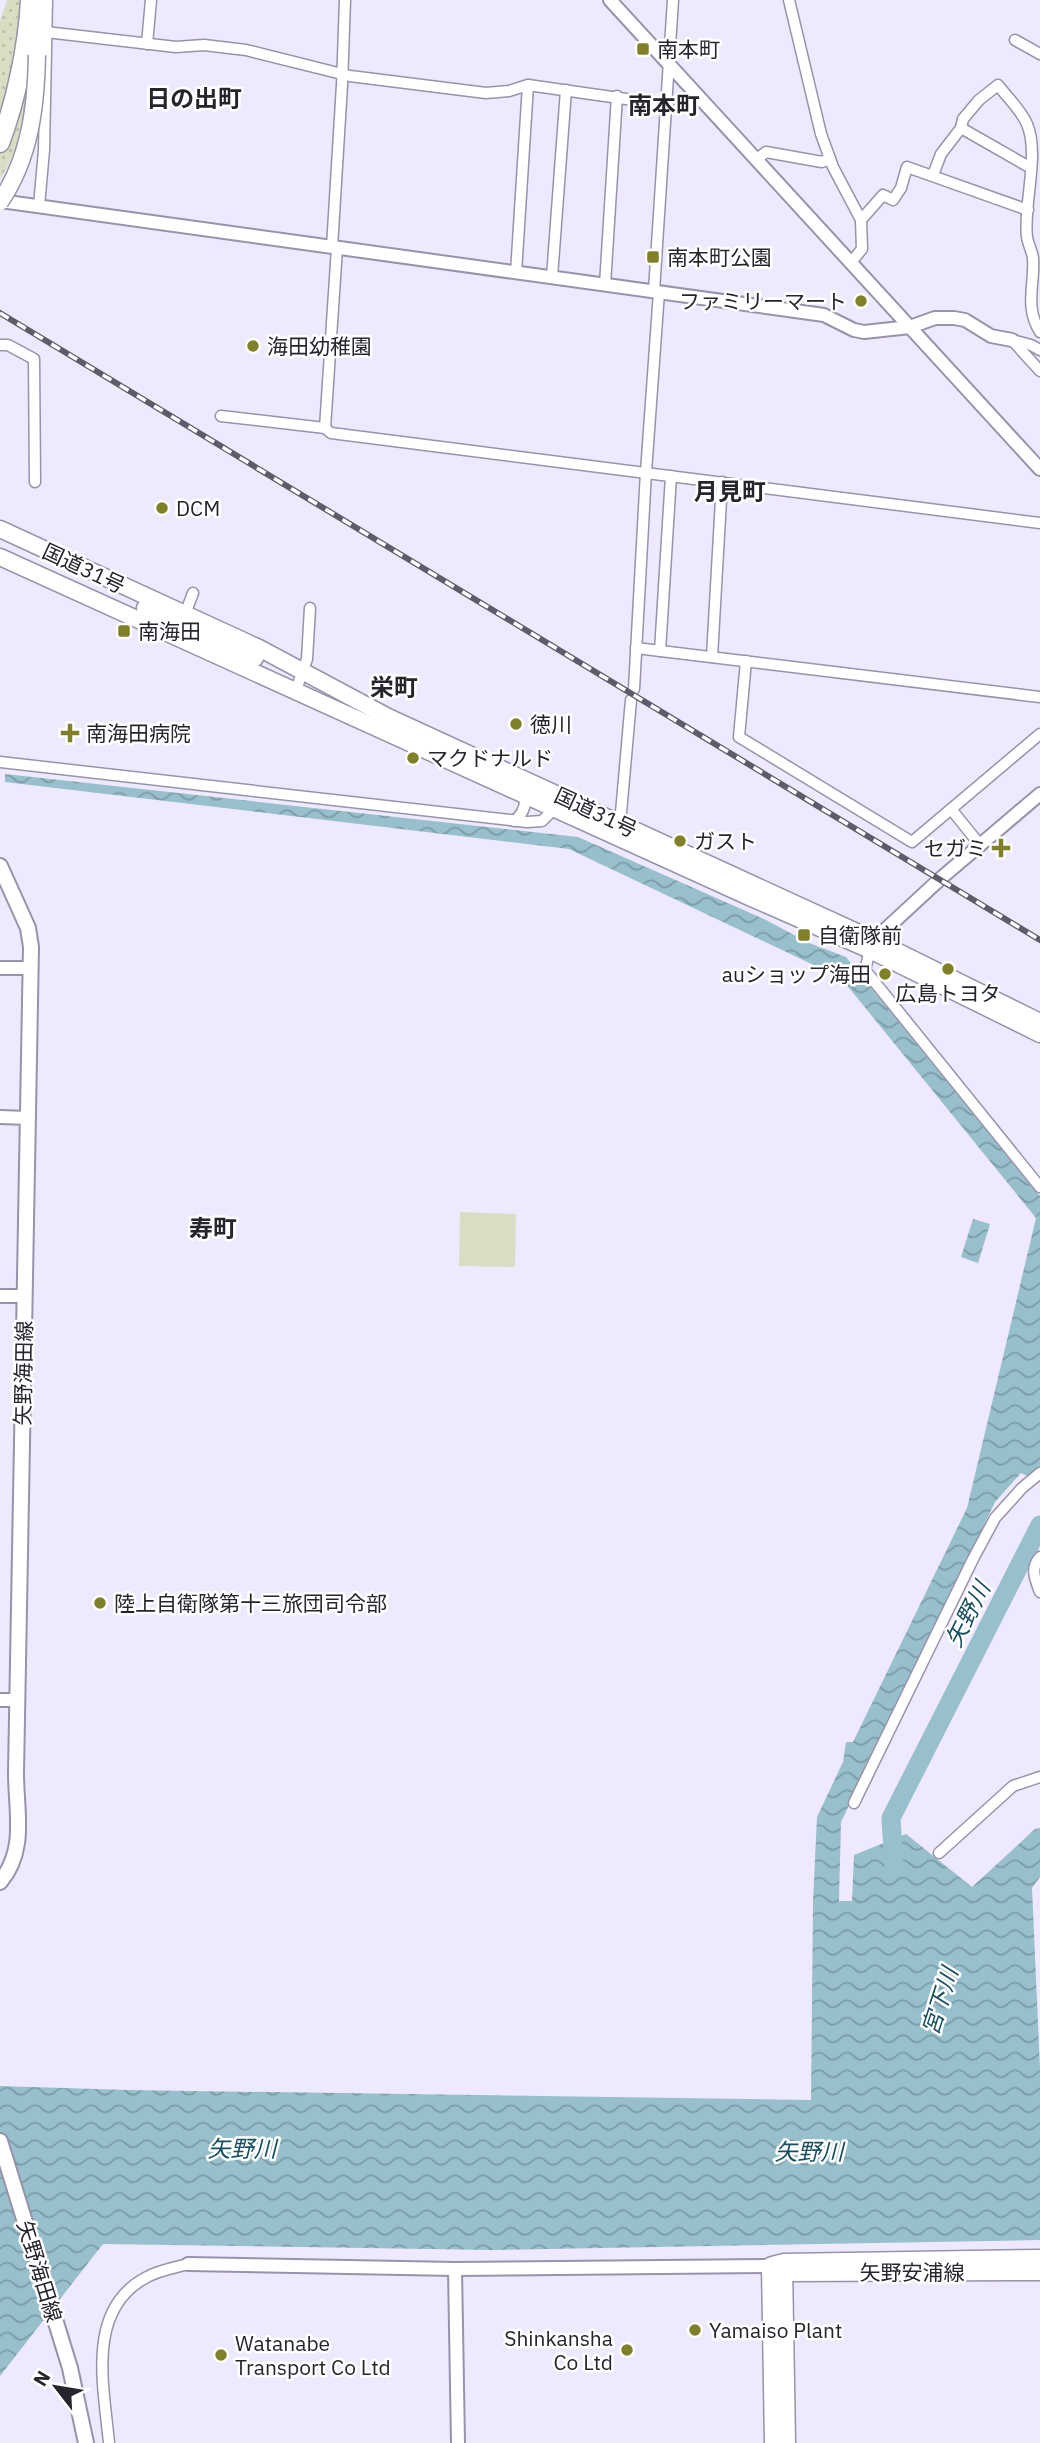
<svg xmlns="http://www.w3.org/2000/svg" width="1040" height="2443" font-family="'IBM Plex Sans','Noto Sans JP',sans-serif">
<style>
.grass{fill:url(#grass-dots)}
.pitch{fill:#daddc3}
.water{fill:url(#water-waves)}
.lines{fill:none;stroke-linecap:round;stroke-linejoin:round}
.river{stroke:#97c0cc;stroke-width:19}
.minor-casing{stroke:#9892aa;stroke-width:13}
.tertiary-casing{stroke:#9892aa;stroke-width:16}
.secondary-casing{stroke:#9892aa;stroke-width:18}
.primary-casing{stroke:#9892aa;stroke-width:19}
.trunk-casing{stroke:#9892aa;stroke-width:19}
.motorway-casing{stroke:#9892aa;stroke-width:21}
.minor{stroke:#fff;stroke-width:10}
.tertiary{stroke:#fff;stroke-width:12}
.secondary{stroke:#fff;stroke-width:14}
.primary{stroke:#fff;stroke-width:16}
.trunk{stroke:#fff;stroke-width:16}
.motorway{stroke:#fff;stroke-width:18}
.rail-casing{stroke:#5f5b69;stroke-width:6}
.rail{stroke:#fff;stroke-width:3.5;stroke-dasharray:10;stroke-linecap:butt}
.trunk-bridge-casing{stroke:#9892aa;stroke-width:19;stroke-linecap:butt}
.trunk-bridge{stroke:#fff;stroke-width:16}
.poi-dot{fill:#808029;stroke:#fff;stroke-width:2.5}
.labels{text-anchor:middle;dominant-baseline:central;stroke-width:5;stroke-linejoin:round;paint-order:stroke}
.poi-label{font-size:21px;fill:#27242e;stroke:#fff;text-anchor:start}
.street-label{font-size:21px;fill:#27242e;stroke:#fff}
.water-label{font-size:23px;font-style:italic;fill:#174f5e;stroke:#fff}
.quarter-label{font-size:24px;font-weight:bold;fill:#27242e;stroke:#fff}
</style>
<defs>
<pattern id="grass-dots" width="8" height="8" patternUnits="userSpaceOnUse" patternTransform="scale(1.75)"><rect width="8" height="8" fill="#daddc3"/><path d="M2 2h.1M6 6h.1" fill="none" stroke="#bbbea8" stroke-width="1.8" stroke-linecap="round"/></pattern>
<pattern id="water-waves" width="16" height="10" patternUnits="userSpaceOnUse" patternTransform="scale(1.75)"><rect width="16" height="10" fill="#97c0cc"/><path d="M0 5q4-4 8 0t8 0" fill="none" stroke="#7b9ca6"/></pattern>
</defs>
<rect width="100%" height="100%" fill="#efe9ff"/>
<path class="grass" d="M 7,0 L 25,0 C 30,60 35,126 0,179 L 0,21 Z"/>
<path class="pitch" d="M 460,1212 L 516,1214 L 515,1267 L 459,1266 Z"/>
<g class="water">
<path d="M 5,774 L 578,837 L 766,920 L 809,943 L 846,957 L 1040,1196 L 1040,1468 L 1029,1477 L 1021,1473 L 995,1502 L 841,1822 L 839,1901 L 852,1901 L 854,1855 L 906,1834 L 972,1887 L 1035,1829 L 1040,1828 L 1040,1877 L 1032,1888 L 1040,2069 L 1040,2240 L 491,2250 L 103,2244 L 0,2376 L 0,2086 L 127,2090 L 811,2100 L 813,1902 L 817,1817 L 843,1762 L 846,1742 L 853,1742 L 967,1508 L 1036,1218 L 841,978 L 569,849 L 5,782 Z"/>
<path d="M 973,1219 L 990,1224 L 978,1263 L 961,1257 Z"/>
</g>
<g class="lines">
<path class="river" d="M 894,1866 L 891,1818 L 1040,1525"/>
<g class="minor-casing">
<g id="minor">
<path d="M 789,0 L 821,134 L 833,167 L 861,220 L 862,249 L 852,261"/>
<path d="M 46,32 L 176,47 L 204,45 L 246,50 L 350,76 L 486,93 L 509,91 L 528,85 L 668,105"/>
<path d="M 1015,40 L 1040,54"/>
<path d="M 147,44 L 151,0"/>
<path d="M 961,128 L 1031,168"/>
<path d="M 757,159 L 766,152 L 822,162 L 830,159"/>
<path d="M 933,175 L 941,154 L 961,128 L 963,119 L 979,100 L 998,85 C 1007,97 1021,110 1027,124 C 1040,155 1023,205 1027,237 C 1028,244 1032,251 1033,258 C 1035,285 1024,306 1040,332"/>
<path d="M 39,206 L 44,150 L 47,0"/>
<path d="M 861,220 L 883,195 L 893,200 L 901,188 L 907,167 L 1028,210"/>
<path d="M 332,247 L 342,85 L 345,0"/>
<path d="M 337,248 L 325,428 L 331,433 L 1040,523"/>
<path d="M 516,273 L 528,85"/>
<path d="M 552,277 L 566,90"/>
<path d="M 605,285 L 617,96"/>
<path d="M 654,291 L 673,0"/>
<path d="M 1012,340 L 1040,371"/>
<path d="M 1012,340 L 1031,345 L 1040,350"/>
<path d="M 0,345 L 8,345 L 34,359 L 35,482"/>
<path d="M 221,416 L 325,428"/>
<path d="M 185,614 L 193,593"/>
<path d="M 636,648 L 1040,697"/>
<path d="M 660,651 L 671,476"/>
<path d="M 712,657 L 722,482"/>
<path d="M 746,661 L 739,737 L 912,842 L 1040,734"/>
<path d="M 634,689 L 646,472 L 659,292"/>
<path d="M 296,690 L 307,659 L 310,608"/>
<path d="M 0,762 L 527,822 L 542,821 L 556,807"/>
<path d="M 951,809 L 980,845"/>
<path d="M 514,821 C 523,814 527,805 524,794"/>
<path d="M 620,824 L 631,700"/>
<path d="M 870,950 L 865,970 L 1040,1187"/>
<path d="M 1040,1557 C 1030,1568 1035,1579 1040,1592"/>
<path d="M 854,1803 L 973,1559 L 995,1518 L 1022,1488 L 1040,1473"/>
<path d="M 939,1853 L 1013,1786 L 1040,1777"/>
<path d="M 109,2443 C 104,2387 85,2309 147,2277 C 159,2270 174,2268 188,2264"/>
</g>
</g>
<g class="tertiary-casing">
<g id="tertiary">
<path d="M 610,0 L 1040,469"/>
<path d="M 0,201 L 824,315 L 854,330 L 864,332 L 910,327 L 935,318 L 954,318 L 965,320 L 991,336 L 1012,340"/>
<path d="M 871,946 L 874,940 L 940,879 L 1040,794"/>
<path d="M 0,968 L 30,968"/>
<path d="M 0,1117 L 28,1118"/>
<path d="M 0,1296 L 24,1296"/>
<path d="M 0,1700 L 17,1700"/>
<path d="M 188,2264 L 455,2269 L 770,2266"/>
<path d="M 455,2269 L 458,2443"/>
</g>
</g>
<g class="secondary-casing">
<g id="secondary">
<path d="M 0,866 L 28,928 L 31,947 L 16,1773 C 16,1812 27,1850 0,1882"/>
<path d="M 0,2141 L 70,2368 L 86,2443"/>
</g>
</g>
<g class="primary-casing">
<g id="primary">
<path d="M 772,2265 L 784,2262 L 1040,2258"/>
<path d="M 784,2265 L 787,2443"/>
<path d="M 770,2266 L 784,2273 L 1040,2272"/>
<path d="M 770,2266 L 773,2443"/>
</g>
</g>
<g class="trunk-casing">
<g id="trunk">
<path d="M 36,2 L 37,55"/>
<path d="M 0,529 L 259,648 L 388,717 L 874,940 L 1040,1022"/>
<path d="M 0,557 L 747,896 L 870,950 L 1040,1034"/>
<path d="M 145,608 L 255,658"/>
</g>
</g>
<g class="motorway-casing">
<path id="motorway" d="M 0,143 C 16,101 28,44 30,0"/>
</g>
<use href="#minor" class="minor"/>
<use href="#tertiary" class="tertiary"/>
<use href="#secondary" class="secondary"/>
<use href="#primary" class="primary"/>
<use href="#trunk" class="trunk"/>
<use href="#motorway" class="motorway"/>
<g class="rail-casing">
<path id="rail" d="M 0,313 L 1040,940"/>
</g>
<use href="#rail" class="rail"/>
<g class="trunk-bridge-casing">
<path id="trunk-bridge" d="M 0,202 C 30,158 36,107 37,55"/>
</g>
<use href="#trunk-bridge" class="trunk-bridge"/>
</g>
<g class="poi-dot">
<rect x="636" y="42" width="14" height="14" rx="3.5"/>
<rect x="646" y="250" width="14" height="14" rx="3.5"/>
<circle cx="861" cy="301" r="7"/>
<circle cx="253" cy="346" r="7"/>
<circle cx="162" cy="508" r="7"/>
<rect x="117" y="624" width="14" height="14" rx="3.5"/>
<circle cx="516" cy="724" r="7"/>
<path d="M66.5 722.5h7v7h7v7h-7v7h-7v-7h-7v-7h7z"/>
<circle cx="413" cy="758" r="7"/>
<circle cx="680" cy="841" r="7"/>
<path d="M997.5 837.5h7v7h7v7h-7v7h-7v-7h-7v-7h7z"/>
<rect x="797" y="928" width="14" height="14" rx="3.5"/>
<circle cx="948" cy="969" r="7"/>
<circle cx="885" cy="974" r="7"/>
<circle cx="100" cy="1603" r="7"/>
<circle cx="695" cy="2330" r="7"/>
<circle cx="627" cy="2350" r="7"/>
<circle cx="221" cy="2355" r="7"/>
</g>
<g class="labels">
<g class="poi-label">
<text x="657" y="49">南本町</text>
<text x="667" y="257">南本町公園</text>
<text x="847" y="301" text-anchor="end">ファミリーマート</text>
<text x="267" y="346">海田幼稚園</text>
<text x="176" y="508">DCM</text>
<text x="138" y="631">南海田</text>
<text x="530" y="724">徳川</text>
<text x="86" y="733">南海田病院</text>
<text x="427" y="758">マクドナルド</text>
<text x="694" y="841">ガスト</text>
<text x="987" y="848" text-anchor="end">セガミ</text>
<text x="818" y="935">自衛隊前</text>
<text x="871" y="974" text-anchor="end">auショップ海田</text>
<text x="948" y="993" text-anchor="middle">広島トヨタ</text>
<text x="114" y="1603">陸上自衛隊第十三旅団司令部</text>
<text x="709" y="2330">Yamaiso Plant</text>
<text x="613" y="2338" text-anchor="end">Shinkansha<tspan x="613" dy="24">Co Ltd</tspan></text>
<text x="235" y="2343">Watanabe<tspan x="235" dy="24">Transport Co Ltd</tspan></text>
</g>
<g class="street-label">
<text transform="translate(84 568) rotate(25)">国道31号</text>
<text transform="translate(596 812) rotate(25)">国道31号</text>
<text transform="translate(23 1373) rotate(-89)">矢野海田線</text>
<text transform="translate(40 2271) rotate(73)">矢野海田線</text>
<text x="912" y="2272">矢野安浦線</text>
</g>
<g class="water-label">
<text transform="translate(967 1614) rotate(-63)">矢野川</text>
<text transform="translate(939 2001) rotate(-72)">宮下川</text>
<text x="242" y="2148">矢野川</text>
<text x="809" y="2151">矢野川</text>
</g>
<g class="quarter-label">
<text x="194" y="98">日の出町</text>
<text x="664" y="105">南本町</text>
<text x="730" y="491">月見町</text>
<text x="394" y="687">栄町</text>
<text x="213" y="1228">寿町</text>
</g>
</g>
<g transform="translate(56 2387) rotate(301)" stroke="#ffffff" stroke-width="5" paint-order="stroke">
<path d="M0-5L12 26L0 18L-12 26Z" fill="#27242e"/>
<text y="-10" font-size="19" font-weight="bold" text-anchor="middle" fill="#27242e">N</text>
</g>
</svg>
